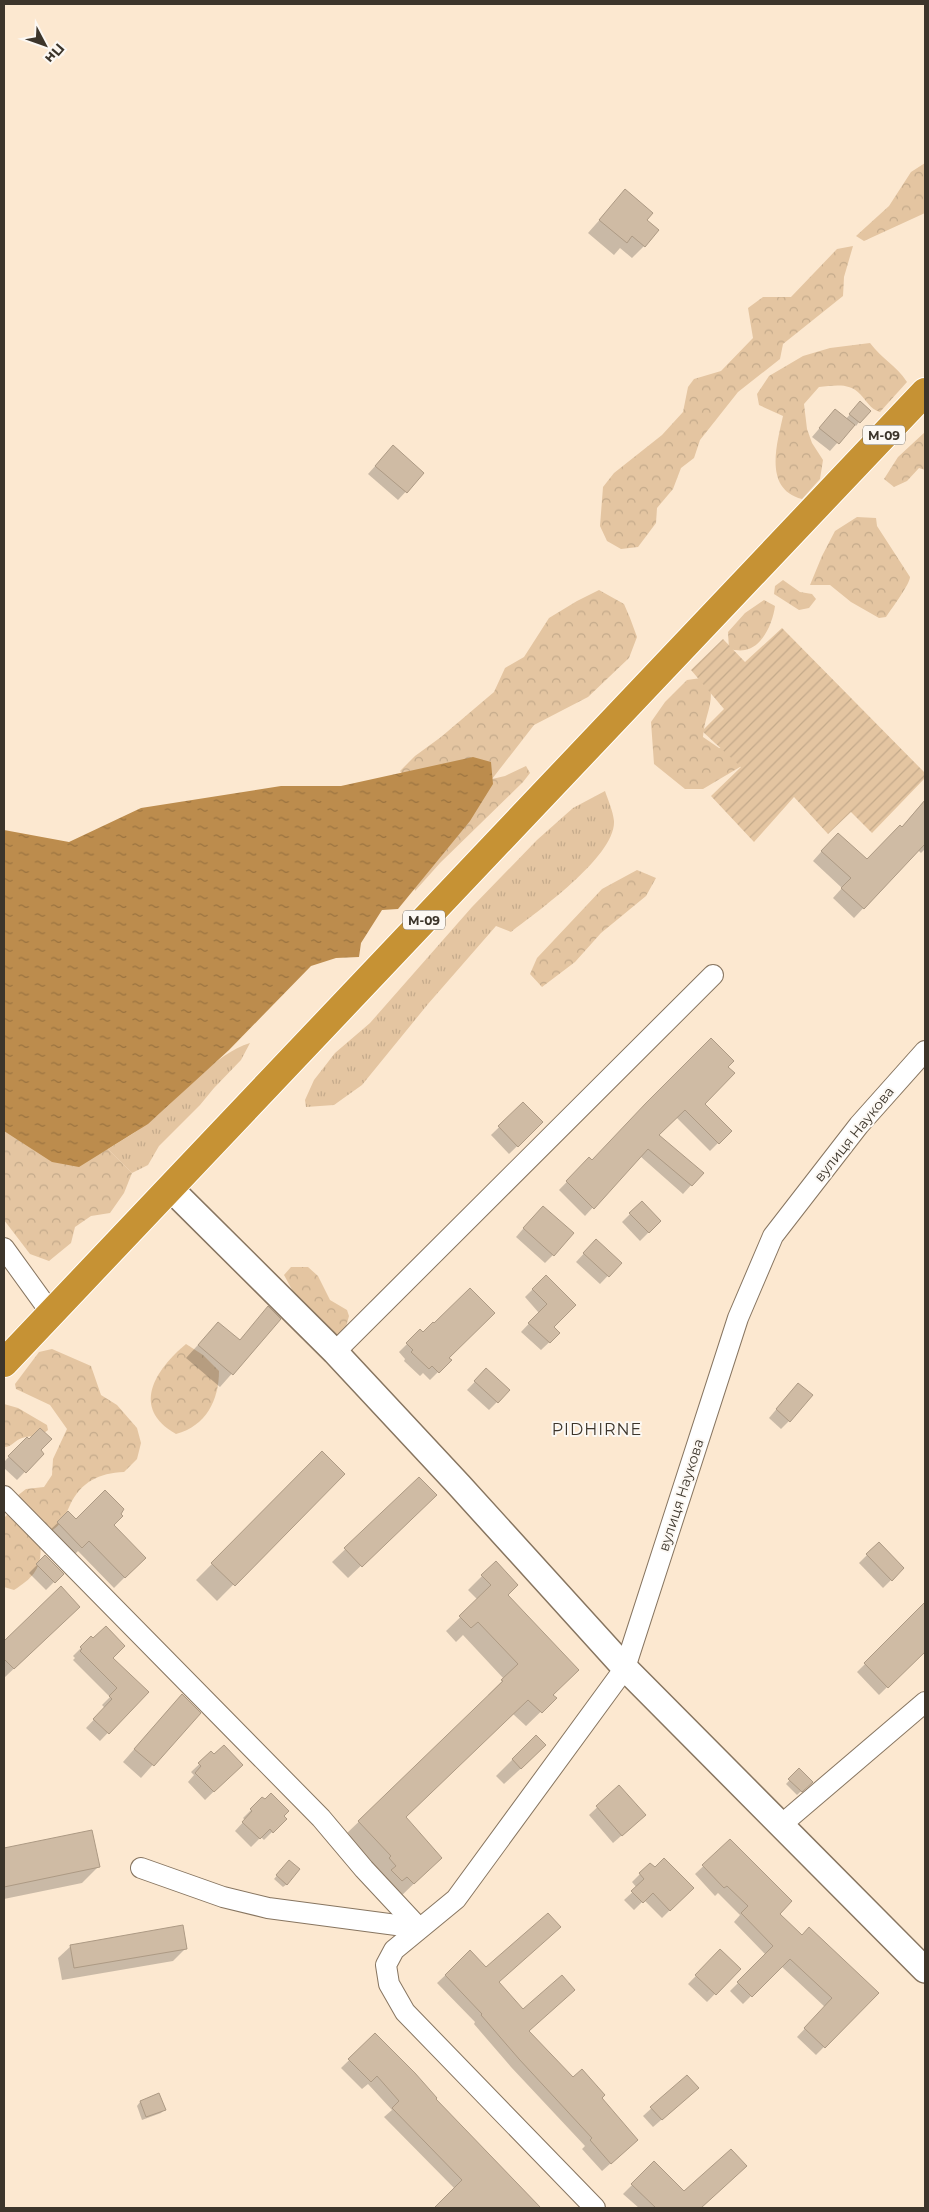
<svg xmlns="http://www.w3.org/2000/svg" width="929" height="2212" font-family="Montserrat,sans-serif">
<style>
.grass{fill:url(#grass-tufts)}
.forest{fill:url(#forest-crowns)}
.garden{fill:url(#garden-furrows)}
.water{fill:url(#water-ripples)}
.shadow{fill:#0003}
.building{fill:#cfbba4;stroke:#ad9a84}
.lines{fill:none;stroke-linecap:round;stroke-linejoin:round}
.minor-casing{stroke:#877560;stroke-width:22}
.tertiary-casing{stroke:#877560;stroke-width:28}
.trunk-casing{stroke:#fff;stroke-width:30}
.minor{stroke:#fff;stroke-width:20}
.tertiary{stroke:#fff;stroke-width:25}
.trunk{stroke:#c69234;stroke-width:28}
.labels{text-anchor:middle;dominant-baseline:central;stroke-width:4;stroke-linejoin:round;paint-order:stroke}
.shield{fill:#fcf8f3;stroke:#767067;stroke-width:1}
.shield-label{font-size:12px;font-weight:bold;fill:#3c352b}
.street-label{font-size:14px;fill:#3c352b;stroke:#fcf8f3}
.quarter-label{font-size:16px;letter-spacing:1px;fill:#3c352b;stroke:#fcf8f3}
</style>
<defs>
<pattern id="grass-tufts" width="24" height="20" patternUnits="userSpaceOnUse" patternTransform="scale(1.25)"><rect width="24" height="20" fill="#e4c5a1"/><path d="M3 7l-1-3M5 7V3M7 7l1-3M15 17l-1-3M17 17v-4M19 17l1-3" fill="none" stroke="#c4aa8b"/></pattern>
<pattern id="forest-crowns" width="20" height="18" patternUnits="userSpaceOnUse" patternTransform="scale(1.25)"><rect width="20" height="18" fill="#e4c5a1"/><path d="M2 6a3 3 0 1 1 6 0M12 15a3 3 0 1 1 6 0" fill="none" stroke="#c4aa8b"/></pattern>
<pattern id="garden-furrows" width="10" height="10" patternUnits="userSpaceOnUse" patternTransform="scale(1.25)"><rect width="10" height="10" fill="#e4c5a1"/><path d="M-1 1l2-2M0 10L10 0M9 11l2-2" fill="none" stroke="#c4aa8b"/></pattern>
<pattern id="water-ripples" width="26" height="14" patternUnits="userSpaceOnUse" patternTransform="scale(1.25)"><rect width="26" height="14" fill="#bc8c4d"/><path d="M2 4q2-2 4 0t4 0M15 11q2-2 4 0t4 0" fill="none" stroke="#9a7340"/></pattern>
</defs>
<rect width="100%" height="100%" fill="#fce8d0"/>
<g class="grass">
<path d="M 605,791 C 608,800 613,811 614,821 C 616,856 537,912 511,932 L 496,926 L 428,1004 L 362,1085 L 334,1105 L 306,1107 L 305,1100 L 314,1080 L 335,1053 L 370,1023 L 472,907 L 537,840 L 573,808 Z"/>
<path d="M 250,1043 L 241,1060 L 214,1088 L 200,1105 L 159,1146 L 148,1165 L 132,1173 L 108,1149 C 126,1138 143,1128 159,1114 C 186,1091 215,1054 250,1043 Z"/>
</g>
<g class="forest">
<path d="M 925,163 L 925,213 L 864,241 L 856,236 L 889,206 L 911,172 Z"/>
<path d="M 853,246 L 844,277 L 843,296 L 783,344 L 780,359 L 738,392 L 700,440 L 694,458 L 681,468 L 673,489 L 657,508 L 656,523 L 638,547 L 621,549 L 607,541 L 600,526 L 603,487 L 614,473 L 662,435 L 683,412 L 688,387 L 694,379 L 721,371 L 753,338 L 748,308 L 763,297 L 791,297 L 837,249 Z"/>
<path d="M 870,343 C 882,359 896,365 907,382 L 880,412 C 869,408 868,402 860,394 C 849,382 833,386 819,387 L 804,404 L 807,429 L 812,443 L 823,460 L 820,479 L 802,499 C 763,489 777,444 783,416 L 759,405 L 757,394 L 769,376 L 803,356 L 830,348 Z"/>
<path d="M 925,432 L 925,470 L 919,468 L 907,481 L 894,487 L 884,479 L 898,457 Z"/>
<path d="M 857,517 L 876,518 L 877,526 L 910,577 C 910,584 892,608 886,617 L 879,618 L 851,602 L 830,585 L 810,585 L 822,556 L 835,531 Z"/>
<path d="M 783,580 L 800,592 L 812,594 L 816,599 L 809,608 L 799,610 L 774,594 L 775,586 Z"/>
<path d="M 599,590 L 624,604 L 630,618 L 637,637 L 629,658 L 588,697 L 534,725 L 492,779 L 505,776 L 526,766 L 530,773 L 523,782 L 440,863 L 415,891 L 414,884 L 419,795 L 400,771 L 415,756 L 441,737 L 494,692 L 505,668 L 524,657 L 549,618 L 577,601 Z"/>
<path d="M 764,600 L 775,606 C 773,622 763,647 745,650 C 740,651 734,650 729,649 L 728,632 L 745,613 Z"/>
<path d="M 708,677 C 716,704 705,712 703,737 L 719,748 L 747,749 L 745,764 L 703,789 L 685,789 L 654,764 L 651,722 L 665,702 L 687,680 Z"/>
<path d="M 637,870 L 656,878 L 646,896 L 601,933 L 575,962 L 542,987 L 530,974 L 537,958 L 602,889 Z"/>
<path d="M 4,1122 L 97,1150 L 108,1149 L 132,1173 L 124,1193 L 110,1213 L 91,1216 L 75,1227 L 71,1243 L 49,1261 L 30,1254 L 4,1220 Z"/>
<path d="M 291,1267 L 308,1267 L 318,1276 L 330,1300 L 347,1310 L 349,1316 L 345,1330 L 340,1338 L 329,1340 L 302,1308 L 284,1275 Z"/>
<path d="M 186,1344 L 203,1355 L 219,1371 C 219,1400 206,1426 176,1434 C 130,1408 155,1370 186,1344 Z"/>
<path d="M 52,1349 L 91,1366 L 101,1395 L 117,1405 L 137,1428 L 141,1443 L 137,1459 L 124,1472 C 99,1473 81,1482 70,1505 C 65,1516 61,1525 51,1531 L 17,1496 L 26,1489 L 44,1487 L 52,1475 L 53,1459 L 67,1429 L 50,1405 L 16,1389 L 15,1384 L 39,1352 Z"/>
<path d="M 4,1404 L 18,1408 L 47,1425 L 48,1430 C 39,1438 33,1435 22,1438 C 15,1440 12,1447 4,1447 Z"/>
<path d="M 9,1513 L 40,1542 C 43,1567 34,1577 14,1590 L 4,1587 L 4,1518 Z"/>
</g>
<path class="garden" d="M 782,628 L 925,773 L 925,778 L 872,833 L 851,812 L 828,834 L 794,797 L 754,842 L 711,796 L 741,767 L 702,731 L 724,709 L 691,670 L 723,639 L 745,662 Z"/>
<path class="water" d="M 473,757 L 491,762 L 493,784 L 470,821 L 398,909 L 382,910 L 361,943 L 359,957 L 336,958 L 311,966 L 229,1050 L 148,1124 L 79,1167 L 52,1162 L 4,1131 L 4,830 L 69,842 L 141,808 L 281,786 L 341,786 Z"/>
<g class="shadow">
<path d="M 625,191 L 645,220 L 644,246 L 632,258 L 620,248 L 614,255 L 588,233 Z"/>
<path d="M 856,407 L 859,422 L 856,426 L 854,424 L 830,451 L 812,437 L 835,410 L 846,419 Z"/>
<path d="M 385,455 L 423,473 L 398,500 L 368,474 Z"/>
<path d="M 925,800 L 925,849 L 921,853 L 918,850 L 854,918 L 833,898 L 842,888 L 813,861 L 828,844 L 867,861 L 901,828 Z"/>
<path d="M 523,1104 L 542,1122 L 509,1154 L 491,1135 Z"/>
<path d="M 703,1104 L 730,1131 L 710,1151 L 676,1117 L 657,1135 L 702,1173 L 683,1194 L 640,1156 L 585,1216 L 559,1190 L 589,1159 L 592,1162 L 638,1113 Z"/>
<path d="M 630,1214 L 652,1229 L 640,1241 L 622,1222 Z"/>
<path d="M 535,1215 L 553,1255 L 545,1263 L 516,1237 Z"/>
<path d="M 588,1249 L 620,1263 L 600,1284 L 576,1262 Z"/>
<path d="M 546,1276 L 552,1327 L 559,1333 L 541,1350 L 521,1332 L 539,1313 L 525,1297 Z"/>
<path d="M 268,1308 L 280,1319 L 220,1387 L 186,1358 L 218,1323 L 239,1341 Z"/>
<path d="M 420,1331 L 450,1360 L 430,1380 L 423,1373 L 420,1376 L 404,1361 L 405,1359 L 399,1352 Z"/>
<path d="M 486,1370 L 509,1390 L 489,1410 L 467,1390 Z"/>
<path d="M 790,1393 L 789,1421 L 781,1429 L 769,1418 Z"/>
<path d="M 27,1438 L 42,1454 L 17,1480 L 4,1468 L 4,1462 Z"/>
<path d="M 322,1453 L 343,1474 L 217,1601 L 196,1580 Z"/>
<path d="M 419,1478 L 423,1507 L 348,1578 L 332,1562 Z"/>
<path d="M 68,1513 L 76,1521 L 112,1525 L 144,1558 L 114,1588 L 78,1551 L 71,1558 L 47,1533 Z"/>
<path d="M 879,1543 L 903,1568 L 883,1588 L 859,1563 Z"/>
<path d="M 45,1557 L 62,1574 L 46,1590 L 29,1573 Z"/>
<path d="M 482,1576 L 506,1595 L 555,1698 L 526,1726 L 513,1714 L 404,1817 L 426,1872 L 399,1898 L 344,1836 L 489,1696 L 488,1695 L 504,1679 L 463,1635 L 456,1642 L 446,1631 L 478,1600 L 468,1590 Z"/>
<path d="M 61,1588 L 66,1619 L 4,1678 L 4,1643 Z"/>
<path d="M 925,1604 L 925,1650 L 879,1695 L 857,1672 Z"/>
<path d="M 91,1638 L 147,1692 L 100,1741 L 86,1728 L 105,1708 L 102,1705 L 110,1697 L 73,1660 L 75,1658 L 73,1656 Z"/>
<path d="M 170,1708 L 199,1713 L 141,1778 L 123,1762 Z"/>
<path d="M 536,1736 L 528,1762 L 504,1784 L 496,1776 Z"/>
<path d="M 211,1753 L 214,1756 L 241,1765 L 205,1800 L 188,1782 L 194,1775 L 191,1772 Z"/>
<path d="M 799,1770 L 811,1782 L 797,1795 L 786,1784 Z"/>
<path d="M 619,1787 L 636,1823 L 613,1843 L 589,1815 Z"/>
<path d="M 262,1799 L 285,1819 L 264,1840 L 261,1837 L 251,1847 L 235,1831 L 245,1820 L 243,1818 Z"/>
<path d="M 91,1832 L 98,1867 L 82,1883 L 4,1899 L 4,1850 Z"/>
<path d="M 730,1841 L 778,1914 L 801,1936 L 877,1993 L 816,2055 L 797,2037 L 825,2007 L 781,1966 L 743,2004 L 730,1991 L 766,1955 L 734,1922 L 740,1915 L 718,1893 L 715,1896 L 695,1874 Z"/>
<path d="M 650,1864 L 692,1888 L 662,1918 L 644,1900 L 634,1910 L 624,1900 L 637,1888 L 632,1882 Z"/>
<path d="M 286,1865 L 287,1884 L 283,1887 L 274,1879 Z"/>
<path d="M 71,1946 L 186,1948 L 173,1961 L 62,1980 L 58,1958 Z"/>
<path d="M 720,1951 L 739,1969 L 707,2002 L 688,1984 Z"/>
<path d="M 470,1952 L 497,1982 L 528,2031 L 573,2079 L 600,2098 L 637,2140 L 602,2171 L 582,2149 L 585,2146 L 511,2067 L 474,2024 L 475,2022 L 437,1983 Z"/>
<path d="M 375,2035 L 434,2099 L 519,2185 L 540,2208 L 436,2208 L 455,2189 L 384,2117 L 392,2110 L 368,2084 L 362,2089 L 341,2068 Z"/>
<path d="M 687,2076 L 689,2096 L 653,2127 L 643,2116 Z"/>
<path d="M 159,2095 L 165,2109 L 161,2113 L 142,2120 L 137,2106 L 140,2102 Z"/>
<path d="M 654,2163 L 684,2193 L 703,2208 L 639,2208 L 623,2194 Z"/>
</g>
<g class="building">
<path d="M 625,189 L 653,213 L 647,220 L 659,230 L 645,247 L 632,236 L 627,243 L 599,220 Z"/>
<path d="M 860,401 L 871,411 L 860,423 L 849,414 Z"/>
<path d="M 835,409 L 855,425 L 839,444 L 819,428 Z"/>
<path d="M 393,445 L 424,473 L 407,493 L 375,466 Z"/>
<path d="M 925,800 L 925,844 L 864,909 L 841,888 L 851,878 L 821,851 L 838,833 L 867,859 L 900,825 L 902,827 Z"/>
<path d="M 711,1038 L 734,1061 L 728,1067 L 735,1073 L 705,1104 L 732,1131 L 719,1144 L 685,1110 L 659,1135 L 704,1173 L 692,1186 L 648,1149 L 594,1209 L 566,1181 L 589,1157 L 592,1160 L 646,1103 Z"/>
<path d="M 523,1102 L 543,1122 L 518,1147 L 498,1126 Z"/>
<path d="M 642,1201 L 661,1221 L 649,1233 L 629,1213 Z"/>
<path d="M 543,1206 L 574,1233 L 554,1256 L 523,1228 Z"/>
<path d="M 596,1239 L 622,1263 L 609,1277 L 583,1253 Z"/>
<path d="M 546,1275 L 576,1305 L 554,1327 L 560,1333 L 550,1343 L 528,1323 L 547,1304 L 532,1289 Z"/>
<path d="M 470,1288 L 495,1313 L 449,1358 L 452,1360 L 439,1373 L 432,1366 L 429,1369 L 411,1352 L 413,1350 L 406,1343 L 420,1329 L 423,1332 L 433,1322 L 434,1323 Z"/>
<path d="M 268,1306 L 281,1319 L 233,1375 L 198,1345 L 218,1322 L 240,1340 Z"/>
<path d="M 486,1368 L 510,1390 L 498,1403 L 474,1381 Z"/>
<path d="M 798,1383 L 813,1395 L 790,1422 L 776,1409 Z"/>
<path d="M 40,1428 L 52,1439 L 41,1450 L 44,1454 L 26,1473 L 8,1456 L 27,1437 L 29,1439 Z"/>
<path d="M 322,1451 L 345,1474 L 235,1586 L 211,1563 Z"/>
<path d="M 419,1477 L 437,1495 L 362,1567 L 344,1548 Z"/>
<path d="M 105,1490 L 124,1509 L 121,1514 L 123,1516 L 114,1525 L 146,1558 L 125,1578 L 89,1541 L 82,1548 L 57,1522 L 68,1511 L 76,1519 Z"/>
<path d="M 879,1542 L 904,1568 L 892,1581 L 866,1554 Z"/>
<path d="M 45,1555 L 64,1574 L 55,1583 L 36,1564 Z"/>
<path d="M 496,1561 L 518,1585 L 508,1595 L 579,1670 L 553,1695 L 557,1698 L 542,1713 L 528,1700 L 406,1817 L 442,1858 L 414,1884 L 407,1877 L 402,1881 L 391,1870 L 396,1866 L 389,1858 L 391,1856 L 358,1821 L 503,1681 L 501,1680 L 518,1664 L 478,1622 L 471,1628 L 459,1616 L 491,1585 L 481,1575 Z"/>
<path d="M 61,1586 L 80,1607 L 14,1669 L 4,1659 L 4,1641 Z"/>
<path d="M 925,1602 L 925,1652 L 888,1688 L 864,1663 Z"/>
<path d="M 106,1626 L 125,1646 L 113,1658 L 149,1692 L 109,1734 L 93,1719 L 112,1699 L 109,1696 L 117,1688 L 80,1651 L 82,1649 L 80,1647 L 91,1636 L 93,1638 Z"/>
<path d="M 182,1694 L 201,1713 L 154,1766 L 134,1749 Z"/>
<path d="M 536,1735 L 546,1745 L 521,1769 L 512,1759 Z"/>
<path d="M 224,1745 L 243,1765 L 214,1792 L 195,1773 L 201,1766 L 198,1763 L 211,1751 L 214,1754 Z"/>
<path d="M 799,1768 L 813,1782 L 802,1792 L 788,1779 Z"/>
<path d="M 619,1785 L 646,1815 L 622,1836 L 596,1806 Z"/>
<path d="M 271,1793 L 289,1811 L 284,1816 L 287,1819 L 273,1833 L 270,1829 L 260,1839 L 242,1822 L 252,1811 L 250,1809 L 262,1797 L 265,1799 Z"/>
<path d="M 92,1830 L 100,1867 L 4,1887 L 4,1848 Z"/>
<path d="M 730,1839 L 792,1901 L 780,1914 L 802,1935 L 809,1927 L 879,1993 L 825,2048 L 804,2028 L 832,1998 L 790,1959 L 752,1997 L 737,1982 L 773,1946 L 741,1913 L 748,1906 L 727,1886 L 724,1888 L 702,1865 Z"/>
<path d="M 664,1858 L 694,1888 L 670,1911 L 653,1893 L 643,1903 L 631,1891 L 644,1879 L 639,1873 L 650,1863 L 655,1867 Z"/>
<path d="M 289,1860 L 300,1869 L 287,1885 L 276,1875 Z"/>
<path d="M 548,1913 L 561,1927 L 499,1982 L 523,2009 L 562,1975 L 575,1990 L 529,2031 L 573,2077 L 582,2069 L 605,2095 L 602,2098 L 638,2140 L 611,2164 L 590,2140 L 592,2138 L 519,2059 L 481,2015 L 482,2014 L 445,1975 L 470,1950 L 486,1967 Z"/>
<path d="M 183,1925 L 187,1949 L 74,1968 L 70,1945 Z"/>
<path d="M 720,1949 L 741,1969 L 716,1995 L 695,1975 Z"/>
<path d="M 375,2033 L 415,2073 L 437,2098 L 436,2099 L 541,2208 L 434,2208 L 462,2180 L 392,2108 L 399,2101 L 377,2076 L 371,2082 L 348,2059 Z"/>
<path d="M 687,2075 L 699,2088 L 662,2120 L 650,2107 Z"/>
<path d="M 159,2093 L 166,2110 L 146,2117 L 140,2101 Z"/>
<path d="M 731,2149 L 747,2166 L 701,2208 L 656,2208 L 631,2184 L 654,2161 L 684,2191 Z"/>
</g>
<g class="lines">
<g class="minor-casing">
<g id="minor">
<path d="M 4,1248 L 51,1313"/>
<path d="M 335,1352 L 713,975"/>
<path d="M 4,1496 L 321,1818 L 364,1869 L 419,1928"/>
<path d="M 781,1825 L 925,1702"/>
<path d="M 141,1868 L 223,1897 L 268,1908 L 419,1928"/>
<path d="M 595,2208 L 405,2012 L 389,1984 L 386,1965 L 394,1950 L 456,1899 L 625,1668 L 738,1318 L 773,1236 L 859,1125 L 925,1051"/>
</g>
</g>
<g class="tertiary-casing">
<path id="tertiary" d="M 170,1188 L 335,1352 L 459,1485 L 625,1668 L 925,1970"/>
</g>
<g class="trunk-casing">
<path id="trunk" d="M 4,1363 L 925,392"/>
</g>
<use href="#minor" class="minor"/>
<use href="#tertiary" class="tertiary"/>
<use href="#trunk" class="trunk"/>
</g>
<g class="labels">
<g class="shield">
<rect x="863" y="425.5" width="42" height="19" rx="4"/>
<rect x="403" y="910.5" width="42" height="19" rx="4"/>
</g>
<g class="shield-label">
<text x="884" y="435">М-09</text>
<text x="424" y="920">М-09</text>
</g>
<g class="street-label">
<text transform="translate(854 1134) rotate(-51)">вулиця Наукова</text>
<text transform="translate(681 1495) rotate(-72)">вулиця Наукова</text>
</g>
<g class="quarter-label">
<text x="597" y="1429">PIDHIRNE</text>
</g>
</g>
<rect width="929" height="2212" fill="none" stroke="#3c352b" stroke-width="10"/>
<g transform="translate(45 45) rotate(131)" stroke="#fcf8f3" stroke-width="4" paint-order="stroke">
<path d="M0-4L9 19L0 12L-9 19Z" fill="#3c352b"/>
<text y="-8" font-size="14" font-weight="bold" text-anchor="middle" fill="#3c352b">Пн</text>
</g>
</svg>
